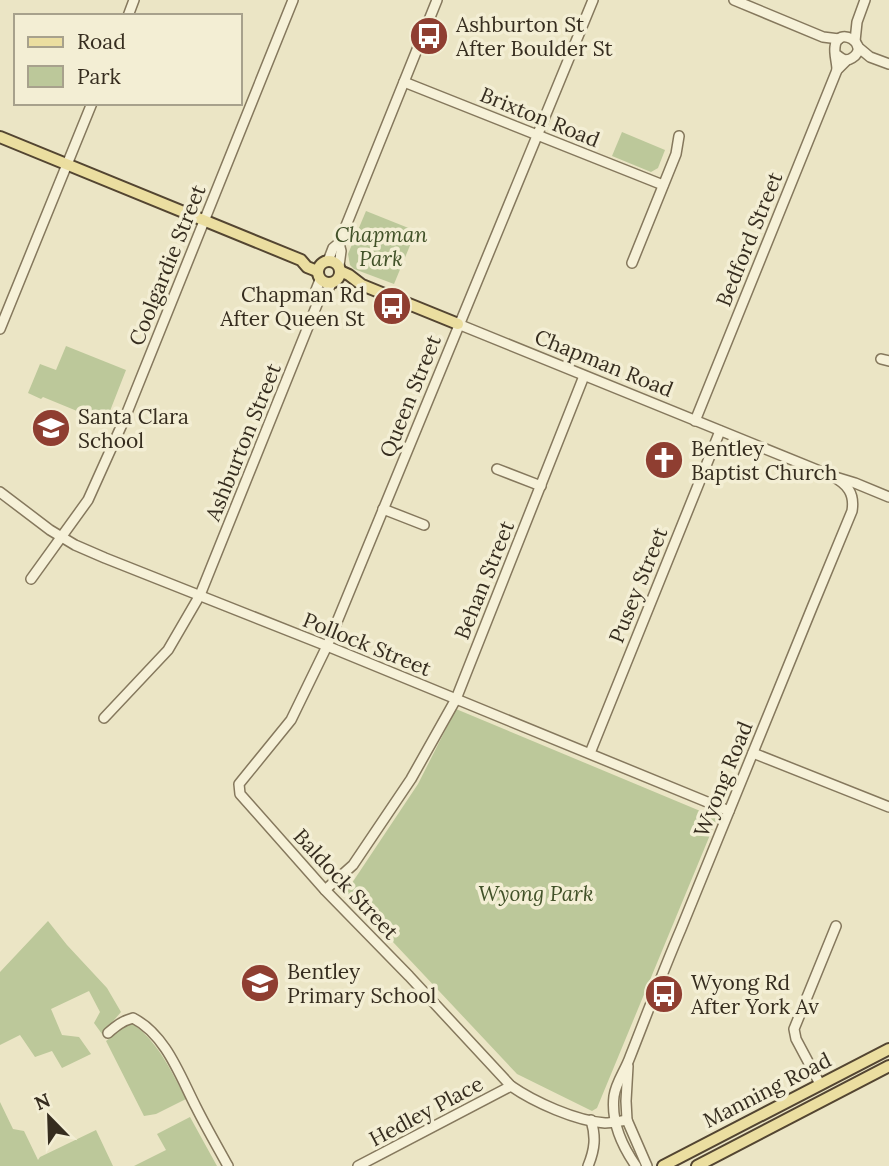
<svg xmlns="http://www.w3.org/2000/svg" width="889" height="1166" font-family="Lora,serif">
<style>
.green{fill:#bcc89a}
.lines{fill:none;stroke-linecap:round;stroke-linejoin:round}
.minor-casing{stroke:#85785d;stroke-width:12}
.major-casing{stroke:#534531;stroke-width:14}
.minor{stroke:#f6f1d8;stroke-width:9}
.major{stroke:#ebdea0;stroke-width:10}
.labels{text-anchor:middle;dominant-baseline:central;stroke-width:7;stroke-linejoin:round;paint-order:stroke}
.poi-label{font-size:21px;fill:#362d1f;stroke:#f3eed4;text-anchor:start}
.street-label{font-size:21px;fill:#362d1f;stroke:#f3eed4}
.park-label{font-size:21px;font-style:italic;fill:#415128;stroke:#f3eed4}
</style>
<rect width="100%" height="100%" fill="#ebe5c5"/>
<g class="green">
<path d="M 622,132 L 665,150 L 658,168 L 651,172 L 612,156 Z"/>
<path d="M 366,211 L 416,231 L 394,284 L 354,269 L 350,265 L 348,254 Z"/>
<path d="M 66,346 L 126,370 L 110,411 L 101,412 L 94,418 L 43,397 L 41,399 L 28,393 L 40,364 L 56,370 Z"/>
<path d="M 456,709 L 717,818 L 597,1108 L 592,1111 L 517,1074 L 346,892 L 418,784 Z"/>
<path d="M 48,921 L 67,945 L 107,988 L 121,1012 L 102,1034 L 94,1023 L 100,1012 L 89,991 L 51,1009 L 62,1035 L 79,1037 L 91,1054 L 62,1068 L 52,1051 L 35,1057 L 20,1035 L 0,1045 L 0,972 Z"/>
<path d="M 133,1024 C 159,1043 171,1071 186,1099 L 156,1114 L 144,1116 L 106,1041 L 124,1026 Z"/>
<path d="M 0,1102 L 13,1129 L 24,1131 L 38,1160 L 40,1157 L 96,1130 L 113,1166 L 0,1166 Z"/>
<path d="M 190,1117 L 217,1166 L 134,1166 L 166,1150 L 157,1134 Z"/>
</g>
<g class="lines">
<g class="minor-casing">
<g id="minor">
<path d="M 593,0 L 327,646 L 291,720 L 239,784 L 240,794 L 325,890 L 409,976 L 511,1086 C 534,1102 576,1121 605,1123 C 612,1123 620,1121 627,1120"/>
<path d="M 734,0 L 823,37 L 839,39"/>
<path d="M 128,16 L 134,0"/>
<path d="M 855,41 L 857,22 L 865,0"/>
<path d="M 858,47 L 870,57 L 889,64"/>
<path d="M 837,55 C 842,59 846,62 852,58 C 872,45 837,24 835,47 C 834,54 837,63 837,70"/>
<path d="M 404,82 L 663,185"/>
<path d="M 328,261 L 333,248 L 339,243 L 437,0"/>
<path d="M 632,263 L 676,154 L 679,136"/>
<path d="M 339,266 L 341,251 L 339,243"/>
<path d="M 318,302 L 316,290 L 320,280"/>
<path d="M 458,324 L 832,476 L 855,483 L 889,497"/>
<path d="M 0,329 L 92,103"/>
<path d="M 881,359 L 889,361"/>
<path d="M 695,421 L 837,70 L 847,60"/>
<path d="M 497,469 L 541,486"/>
<path d="M 0,492 L 50,530 L 75,545 L 105,558 L 327,646 L 729,811"/>
<path d="M 383,509 L 424,525"/>
<path d="M 31,579 L 88,500 L 124,420 L 293,0"/>
<path d="M 104,718 L 168,650 L 200,595 L 318,302 L 326,294 L 331,284"/>
<path d="M 590,753 L 720,431"/>
<path d="M 753,753 L 889,807"/>
<path d="M 325,890 L 353,865 L 411,779 L 456,699 L 584,376"/>
<path d="M 108,1033 C 116,1026 122,1021 133,1018 C 166,1035 180,1076 196,1107 C 206,1127 217,1146 228,1166"/>
<path d="M 628,1066 L 626,1101 L 627,1120 L 647,1166"/>
<path d="M 820,1084 L 796,1039 L 794,1029 L 836,926"/>
<path d="M 358,1166 L 511,1086"/>
<path d="M 588,1166 C 595,1149 596,1137 591,1120"/>
<path d="M 636,1166 C 622,1146 611,1121 614,1096 C 616,1082 625,1071 630,1057 C 647,1014 663,971 681,929 C 738,790 794,650 852,511 C 855,493 847,484 832,476"/>
</g>
</g>
<g class="major-casing">
<g id="major">
<path d="M 0,137 L 301,260 L 307,267 L 317,271"/>
<circle cx="329" cy="272" r="11"/>
<path d="M 340,271 L 349,275 L 362,285 L 458,324"/>
<path d="M 663,1166 L 889,1049"/>
<path d="M 697,1166 L 889,1066"/>
</g>
</g>
<use href="#minor" class="minor"/>
<use href="#major" class="major"/>
</g>
<defs>
<g id="bus-disc" transform="scale(2.0125)"><circle r="9.5" fill="#8f3e31" stroke="#f3eed4"/><path d="M-5-6H5V4H4V6H2V4H-2V6H-4V4H-5ZM-3.5-4V0h7V-4ZM-3.5 1.2v1.5H-2V1.2ZM2 1.2v1.5H3.5V1.2Z" fill="#fff"/></g>
<g id="school-disc" transform="scale(2.0125)"><circle r="9.5" fill="#8f3e31" stroke="#f3eed4"/><path d="M0-5L7-2L0 1L-7-2ZM-4 1L0 2.5L4 1V4Q0 6-4 4Z" fill="#fff"/></g>
<g id="church-disc" transform="scale(2.0125)"><circle r="9.5" fill="#8f3e31" stroke="#f3eed4"/><path d="M-1.2-6h2.4v3.5h3.3v2.4h-3.3V6h-2.4V-.1h-3.3v-2.4h3.3Z" fill="#fff"/></g>
</defs>
<g fill-rule="evenodd">
<use href="#bus-disc" x="429" y="36"/>
<use href="#bus-disc" x="392" y="306"/>
<use href="#school-disc" x="51" y="428"/>
<use href="#church-disc" x="664" y="460"/>
<use href="#school-disc" x="260" y="983"/>
<use href="#bus-disc" x="664" y="994"/>
</g>
<g class="labels">
<g class="poi-label">
<text x="456" y="24">Ashburton St<tspan x="456" dy="24">After Boulder St</tspan></text>
<text x="365" y="294" text-anchor="end">Chapman Rd<tspan x="365" dy="24">After Queen St</tspan></text>
<text x="78" y="416">Santa Clara<tspan x="78" dy="24">School</tspan></text>
<text x="691" y="448">Bentley<tspan x="691" dy="24">Baptist Church</tspan></text>
<text x="287" y="971">Bentley<tspan x="287" dy="24">Primary School</tspan></text>
<text x="691" y="982">Wyong Rd<tspan x="691" dy="24">After York Av</tspan></text>
</g>
<g class="street-label">
<text transform="translate(540 117) rotate(22)">Brixton Road</text>
<text transform="translate(749 239) rotate(-68)">Bedford Street</text>
<text transform="translate(167 265) rotate(-68)">Coolgardie Street</text>
<text transform="translate(604 363) rotate(22)">Chapman Road</text>
<text transform="translate(410 396) rotate(-68)">Queen Street</text>
<text transform="translate(243 442) rotate(-68)">Ashburton Street</text>
<text transform="translate(484 580) rotate(-68)">Behan Street</text>
<text transform="translate(638 585) rotate(-68)">Pusey Street</text>
<text transform="translate(367 644) rotate(22)">Pollock Street</text>
<text transform="translate(723 779) rotate(-68)">Wyong Road</text>
<text transform="translate(346 884) rotate(47)">Baldock Street</text>
<text transform="translate(767 1090) rotate(-27)">Manning Road</text>
<text transform="translate(426 1111) rotate(-28)">Hedley Place</text>
</g>
<g class="park-label">
<text x="381" y="234">Chapman<tspan x="381" dy="24">Park</tspan></text>
<text x="536" y="893">Wyong Park</text>
</g>
</g>
<rect x="14" y="14" width="228" height="91" fill="#f3eed4" stroke="#a7a18c" stroke-width="2"/>
<rect x="28" y="37" width="35" height="10" fill="#ebdea0" stroke="#a7a18c" stroke-width="2"/>
<text x="77" y="49" font-size="21" fill="#362d1f">Road</text>
<rect x="28" y="66" width="35" height="21" fill="#bcc89a" stroke="#a7a18c" stroke-width="2"/>
<text x="77" y="84" font-size="21" fill="#362d1f">Park</text>
<g transform="translate(49 1117) rotate(337)" stroke="#f3eed4" stroke-width="5" paint-order="stroke">
<path d="M0-5L12 26L0 18L-12 26Z" fill="#362d1f"/>
<text y="-10" font-size="19" font-weight="bold" text-anchor="middle" fill="#362d1f">N</text>
</g>
</svg>
